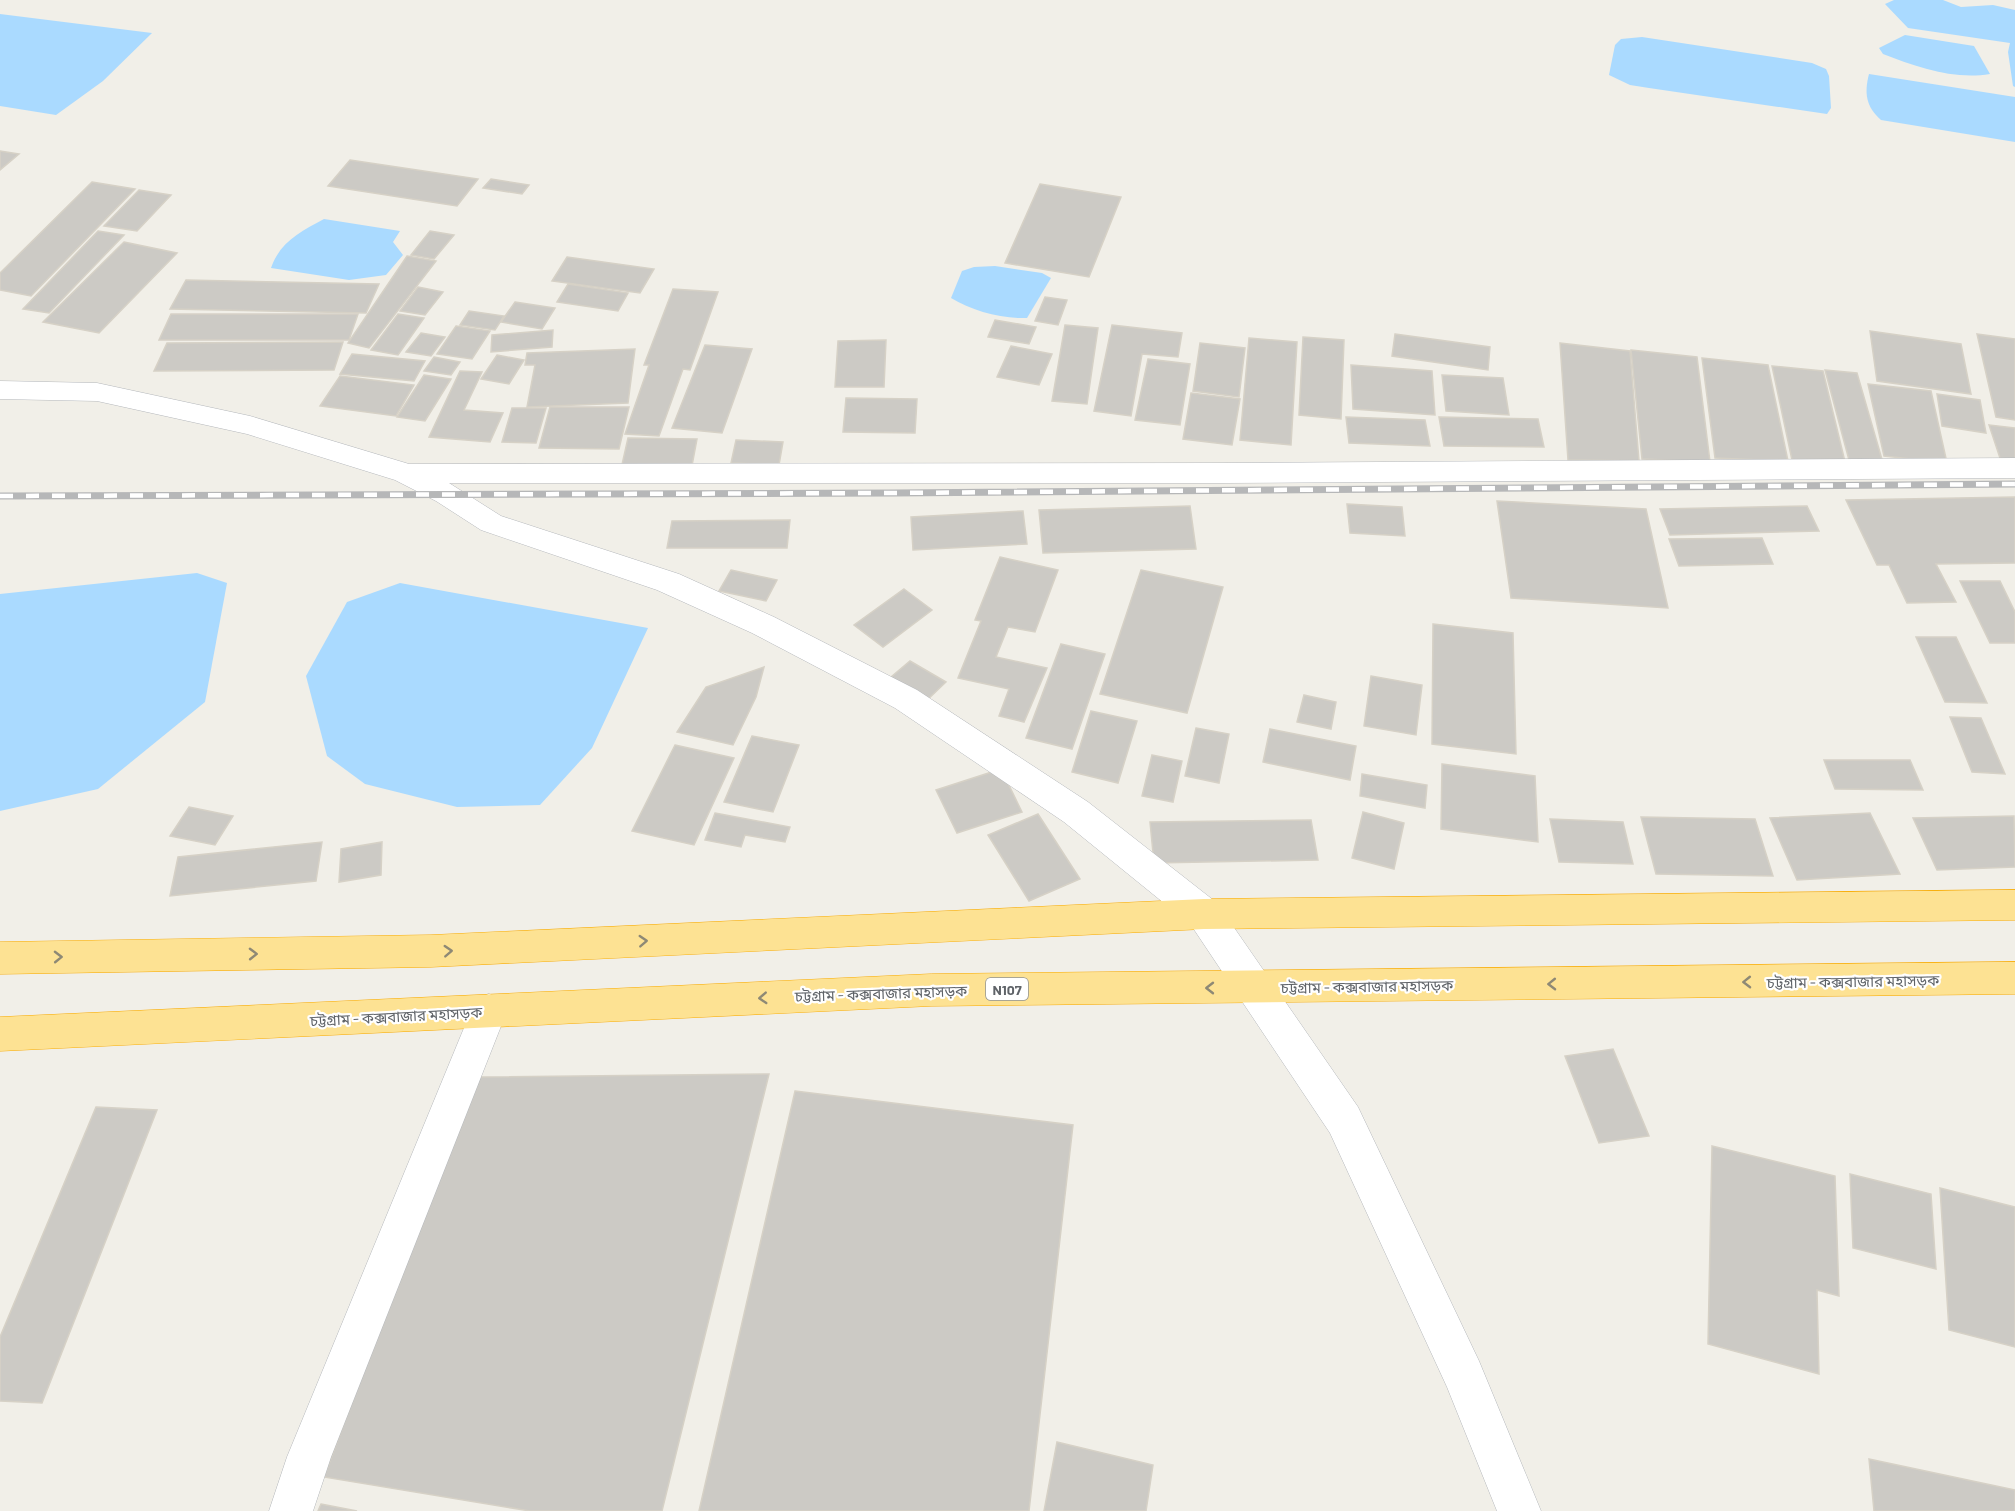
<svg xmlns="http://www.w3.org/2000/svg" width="2015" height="1511" font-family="Barlow,'Noto Sans Bengali',sans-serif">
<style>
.water{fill:#aadaff}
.building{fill:#cccac5;stroke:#d6d1c6;stroke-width:1.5}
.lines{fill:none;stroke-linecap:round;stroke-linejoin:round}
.street-casing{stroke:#b5b8bc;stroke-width:1}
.highway-casing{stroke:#f9ab00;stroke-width:1}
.street{fill:#fff;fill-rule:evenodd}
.highway{fill:#fde293;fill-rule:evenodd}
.rail-casing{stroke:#b6b7b8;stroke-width:7}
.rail{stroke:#fff;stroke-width:4.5;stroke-dasharray:13;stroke-linecap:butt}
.oneway{stroke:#8e8975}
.labels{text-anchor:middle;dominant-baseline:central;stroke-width:4.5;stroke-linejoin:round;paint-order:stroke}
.shield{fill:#fff;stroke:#8f9295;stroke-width:1.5}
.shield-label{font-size:14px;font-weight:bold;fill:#5f6368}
.street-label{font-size:15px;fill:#5f6368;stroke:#fff}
</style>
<rect width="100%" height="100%" fill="#f1efe8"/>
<g class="water">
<path d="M 1894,0 L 1943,0 L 1961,7 L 1993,5 L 2015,10 L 2015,87 L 2013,86 L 2008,52 L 2010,43 L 1908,28 L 1885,4 Z"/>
<path d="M 0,14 L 152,33 L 103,81 L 56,115 L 0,106 Z"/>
<path d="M 1905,35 L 1974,46 L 1990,74 C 1953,80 1917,67 1883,54 L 1879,48 Z"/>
<path d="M 1642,37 L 1812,63 L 1826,69 L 1829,76 L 1831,108 L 1827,114 L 1649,88 L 1630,85 L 1609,75 L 1615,45 L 1621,39 Z"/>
<path d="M 1869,74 L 2015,97 L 2015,142 L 1881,120 C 1866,107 1864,93 1869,74 Z"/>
<path d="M 324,219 L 400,231 L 393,242 L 403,255 L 386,275 L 349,280 L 271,268 C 280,242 300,232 324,219 Z"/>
<path d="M 995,266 L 1042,273 L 1051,278 L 1027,318 C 1002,319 972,311 951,298 L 962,271 L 974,267 Z"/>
<path d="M 197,573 L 227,583 L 205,702 L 98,789 L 0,811 L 0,594 Z"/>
<path d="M 400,583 L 648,628 L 592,748 L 540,805 L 457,807 L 365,784 L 327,756 L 306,676 L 347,602 Z"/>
</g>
<g class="building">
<path d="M 0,151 L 19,154 L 0,170 Z"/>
<path d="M 350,160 L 478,179 L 457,206 L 328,186 Z"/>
<path d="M 491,179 L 529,185 L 522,194 L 483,188 Z"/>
<path d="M 92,182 L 135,189 L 31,296 L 0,290 L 0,273 Z"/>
<path d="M 1040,184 L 1121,197 L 1089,277 L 1005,263 Z"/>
<path d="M 139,190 L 171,195 L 137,231 L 104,226 Z"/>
<path d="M 98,231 L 124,235 L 49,313 L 23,309 Z"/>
<path d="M 430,231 L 454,235 L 434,259 L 411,255 Z"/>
<path d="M 124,242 L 177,253 L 99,333 L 43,322 Z"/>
<path d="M 407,256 L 436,261 L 369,348 L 348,343 Z"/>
<path d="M 567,257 L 654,269 L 640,293 L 552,281 Z"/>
<path d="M 186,280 L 379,284 L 366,313 L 170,309 Z"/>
<path d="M 568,284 L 628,293 L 618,311 L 557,302 Z"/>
<path d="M 418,287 L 443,292 L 425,315 L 400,311 Z"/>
<path d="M 673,289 L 718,292 L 690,370 L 683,369 L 659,436 L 625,434 L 649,365 L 644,365 Z"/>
<path d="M 1045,297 L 1067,300 L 1058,325 L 1035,321 Z"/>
<path d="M 515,302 L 555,308 L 542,329 L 501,322 Z"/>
<path d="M 469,311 L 504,316 L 495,330 L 460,325 Z"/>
<path d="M 171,314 L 358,314 L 349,340 L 159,340 Z"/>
<path d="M 398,314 L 424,318 L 398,355 L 371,350 Z"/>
<path d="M 995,320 L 1036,327 L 1029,344 L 988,337 Z"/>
<path d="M 1065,325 L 1098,328 L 1087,404 L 1052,401 Z"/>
<path d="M 1112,325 L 1182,333 L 1178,357 L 1142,354 L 1131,416 L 1094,411 Z"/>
<path d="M 456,326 L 490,331 L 472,359 L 437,354 Z"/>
<path d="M 553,330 L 552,347 L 491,352 L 492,335 Z"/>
<path d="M 1870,331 L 1961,344 L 1971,394 L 1877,381 Z"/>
<path d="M 421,333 L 445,337 L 431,356 L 406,352 Z"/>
<path d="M 1395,334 L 1490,347 L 1488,370 L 1392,356 Z"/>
<path d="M 1977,334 L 2015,339 L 2015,420 L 1996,417 Z"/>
<path d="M 1303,337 L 1344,340 L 1341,419 L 1299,415 Z"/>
<path d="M 1249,338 L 1297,342 L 1291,445 L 1240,440 Z"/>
<path d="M 886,340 L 884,387 L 835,387 L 838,341 Z"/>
<path d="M 343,342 L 334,370 L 154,371 L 167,343 Z"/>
<path d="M 1200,343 L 1245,348 L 1239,397 L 1193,391 Z"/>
<path d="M 1560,343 L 1630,351 L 1639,461 L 1568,460 Z"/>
<path d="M 705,345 L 752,349 L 722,433 L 672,428 Z"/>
<path d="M 1011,346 L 1052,354 L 1039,385 L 997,377 Z"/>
<path d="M 635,349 L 628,403 L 527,407 L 535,365 L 525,365 L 527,353 Z"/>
<path d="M 1631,350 L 1697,357 L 1710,462 L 1642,459 Z"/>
<path d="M 352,354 L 425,361 L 414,381 L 340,374 Z"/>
<path d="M 497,355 L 524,360 L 509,384 L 481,379 Z"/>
<path d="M 434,357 L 460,362 L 451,375 L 424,371 Z"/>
<path d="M 1702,358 L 1768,365 L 1788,461 L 1715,458 Z"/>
<path d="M 1148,359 L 1190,364 L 1180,425 L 1135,420 Z"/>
<path d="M 1351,365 L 1432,371 L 1435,415 L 1353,409 Z"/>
<path d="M 1772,366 L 1823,371 L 1846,466 L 1792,460 Z"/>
<path d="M 1825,370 L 1857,373 L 1883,463 L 1849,460 Z"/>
<path d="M 460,371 L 482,372 L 464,410 L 503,413 L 490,442 L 429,437 Z"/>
<path d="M 424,375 L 451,379 L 425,421 L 397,417 Z"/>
<path d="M 1442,375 L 1503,378 L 1509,415 L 1446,411 Z"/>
<path d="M 340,376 L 414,385 L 396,416 L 320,406 Z"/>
<path d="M 1868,384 L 1931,391 L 1947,463 L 1884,456 Z"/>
<path d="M 1191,393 L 1240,399 L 1232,445 L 1183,439 Z"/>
<path d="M 1937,394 L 1980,400 L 1986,433 L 1942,426 Z"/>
<path d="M 846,398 L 917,399 L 915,433 L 843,432 Z"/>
<path d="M 550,407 L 629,407 L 619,449 L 539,448 Z"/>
<path d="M 512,408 L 546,408 L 536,443 L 502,442 Z"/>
<path d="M 1346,417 L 1425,420 L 1430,446 L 1349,443 Z"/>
<path d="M 1439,417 L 1538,419 L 1544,447 L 1444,446 Z"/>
<path d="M 1989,425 L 2015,428 L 2015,460 L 2000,458 Z"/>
<path d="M 628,438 L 697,439 L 691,471 L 621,469 Z"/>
<path d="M 736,440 L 783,442 L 779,465 L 731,463 Z"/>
<path d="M 2015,497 L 2015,563 L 1936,564 L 1956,602 L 1907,603 L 1889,565 L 1877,565 L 1846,500 Z"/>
<path d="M 1497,501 L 1646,509 L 1668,608 L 1511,598 Z"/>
<path d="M 1347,504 L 1402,507 L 1405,536 L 1350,533 Z"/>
<path d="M 1190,506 L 1196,549 L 1043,553 L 1039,510 Z"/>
<path d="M 1807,506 L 1819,531 L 1670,535 L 1660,509 Z"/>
<path d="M 1023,511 L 1027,544 L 913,550 L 911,517 Z"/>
<path d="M 790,520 L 787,548 L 667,548 L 672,521 Z"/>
<path d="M 1762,538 L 1773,564 L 1679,566 L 1669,539 Z"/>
<path d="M 1000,557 L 1058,570 L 1035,632 L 1008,627 L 996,657 L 1047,668 L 1024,722 L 999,716 L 1009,689 L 958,678 L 981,621 L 975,620 Z"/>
<path d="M 731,570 L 777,580 L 766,601 L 719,591 Z"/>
<path d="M 1141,570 L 1223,587 L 1187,713 L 1100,694 Z"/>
<path d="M 1960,581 L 2000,581 L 2015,612 L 2015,643 L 1990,643 Z"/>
<path d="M 904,589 L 932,610 L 883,647 L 854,625 Z"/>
<path d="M 1433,624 L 1513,633 L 1516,754 L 1432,744 Z"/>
<path d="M 1916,637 L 1956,637 L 1987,703 L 1945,702 Z"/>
<path d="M 1061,644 L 1105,654 L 1072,749 L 1026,738 Z"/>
<path d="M 910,661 L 946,682 L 926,701 L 890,678 Z"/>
<path d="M 764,667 L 756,697 L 733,745 L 677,732 L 706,687 Z"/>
<path d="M 1371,676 L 1422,685 L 1416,735 L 1364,726 Z"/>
<path d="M 1304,695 L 1336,702 L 1331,729 L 1297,722 Z"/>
<path d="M 1091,711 L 1137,721 L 1118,783 L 1072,772 Z"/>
<path d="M 1950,717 L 1981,718 L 2005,774 L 1972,772 Z"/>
<path d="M 1196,728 L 1229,734 L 1219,783 L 1185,776 Z"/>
<path d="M 1270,729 L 1356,746 L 1350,780 L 1263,762 Z"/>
<path d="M 752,736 L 799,745 L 773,812 L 724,802 Z"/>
<path d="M 675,745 L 734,758 L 694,845 L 632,831 Z"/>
<path d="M 1152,755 L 1182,761 L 1173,802 L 1142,796 Z"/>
<path d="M 1824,760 L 1910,760 L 1923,790 L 1835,789 Z"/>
<path d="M 1442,764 L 1535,776 L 1538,842 L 1441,829 Z"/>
<path d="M 1001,769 L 1022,812 L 957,833 L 936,790 Z"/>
<path d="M 1362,774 L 1427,785 L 1425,808 L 1360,796 Z"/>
<path d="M 189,807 L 233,816 L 215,845 L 170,836 Z"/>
<path d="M 1363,812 L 1404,823 L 1394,869 L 1352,858 Z"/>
<path d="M 715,813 L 790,827 L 785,842 L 745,835 L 741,847 L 705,840 Z"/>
<path d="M 1870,813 L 1900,874 L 1797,880 L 1770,818 Z"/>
<path d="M 1038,814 L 1080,879 L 1029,901 L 988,835 Z"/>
<path d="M 2014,816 L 2015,867 L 1937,870 L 1913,818 Z"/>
<path d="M 1641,817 L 1755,819 L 1773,876 L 1656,874 Z"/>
<path d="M 1550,819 L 1623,822 L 1633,864 L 1559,862 Z"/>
<path d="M 1311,820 L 1318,860 L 1154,863 L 1150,822 Z"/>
<path d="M 322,842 L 316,881 L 170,896 L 178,857 Z"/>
<path d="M 382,842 L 381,875 L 339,882 L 341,849 Z"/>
<path d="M 1613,1049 L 1649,1136 L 1599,1143 L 1565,1056 Z"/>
<path d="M 769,1074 L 662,1511 L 530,1511 L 324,1477 L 474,1077 Z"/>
<path d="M 795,1091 L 1073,1125 L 1029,1511 L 699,1511 Z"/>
<path d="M 96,1107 L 157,1110 L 42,1403 L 0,1401 L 0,1337 Z"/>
<path d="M 1712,1146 L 1835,1176 L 1839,1296 L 1817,1290 L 1819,1374 L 1708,1344 Z"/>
<path d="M 1850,1174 L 1931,1194 L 1936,1269 L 1853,1248 Z"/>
<path d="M 1940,1188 L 2015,1207 L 2015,1347 L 1949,1330 Z"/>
<path d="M 1057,1442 L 1153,1465 L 1146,1511 L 1044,1511 Z"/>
<path d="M 1869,1459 L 2015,1490 L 2015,1511 L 1874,1511 Z"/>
<path d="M 321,1504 L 357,1511 L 318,1511 Z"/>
</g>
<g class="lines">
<g class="street-casing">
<g id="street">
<path d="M 0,381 L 97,383 L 250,416 L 409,464 L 1223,463 L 2015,458 L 2015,478 L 1223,483 L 449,483 L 501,516 L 679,574 L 774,617 L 917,690 L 1088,802 L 1217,903 L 1358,1107 L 1479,1361 L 1541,1511 L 1497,1511 L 1447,1387 L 1330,1133 L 1191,925 L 1064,822 L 895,708 L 752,633 L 657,590 L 481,530 L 436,501 L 395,480 L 247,434 L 97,401 L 0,399 Z"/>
<path d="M 489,994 L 502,999 L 507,1011 L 331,1457 L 313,1511 L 269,1511 L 287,1457 L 471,1011 L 476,999 Z"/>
</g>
</g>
<g class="highway-casing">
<g id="highway">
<path d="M 2015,890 L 2015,920 L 1204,929 L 431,967 L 0,974 L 0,942 L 431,935 L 1204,899 Z"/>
<path d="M 2015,962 L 2015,994 L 931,1006 L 0,1051 L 0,1017 L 931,974 Z"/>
</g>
</g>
<use href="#street" class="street"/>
<use href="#highway" class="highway"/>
<g class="rail-casing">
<path id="rail" d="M 0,496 L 894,493 L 2015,484"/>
</g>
<use href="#rail" class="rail"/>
</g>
<defs><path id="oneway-chevron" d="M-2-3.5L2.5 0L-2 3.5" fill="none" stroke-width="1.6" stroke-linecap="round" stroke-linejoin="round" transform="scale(1.5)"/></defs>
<g class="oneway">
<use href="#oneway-chevron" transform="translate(643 941) rotate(-3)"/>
<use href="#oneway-chevron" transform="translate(448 951) rotate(-3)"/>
<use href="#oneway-chevron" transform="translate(253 954) rotate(-1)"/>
<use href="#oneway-chevron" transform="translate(58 957) rotate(-1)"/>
<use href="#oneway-chevron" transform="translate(1747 982) rotate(179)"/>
<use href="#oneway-chevron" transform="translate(1552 984) rotate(179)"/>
<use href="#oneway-chevron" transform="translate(1210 988) rotate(180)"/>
<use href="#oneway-chevron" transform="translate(763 998) rotate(177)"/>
</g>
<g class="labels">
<rect class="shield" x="986" y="978" width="42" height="22" rx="4.5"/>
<g class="shield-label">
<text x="1007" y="989">N107</text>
</g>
<g class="street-label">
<text transform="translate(1853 981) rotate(-1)">চট্টগ্রাম - কক্সবাজার মহাসড়ক</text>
<text transform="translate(1367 986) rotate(-1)">চট্টগ্রাম - কক্সবাজার মহাসড়ক</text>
<text transform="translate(881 993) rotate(-2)">চট্টগ্রাম - কক্সবাজার মহাসড়ক</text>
<text transform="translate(396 1016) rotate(-3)">চট্টগ্রাম - কক্সবাজার মহাসড়ক</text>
</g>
</g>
</svg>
